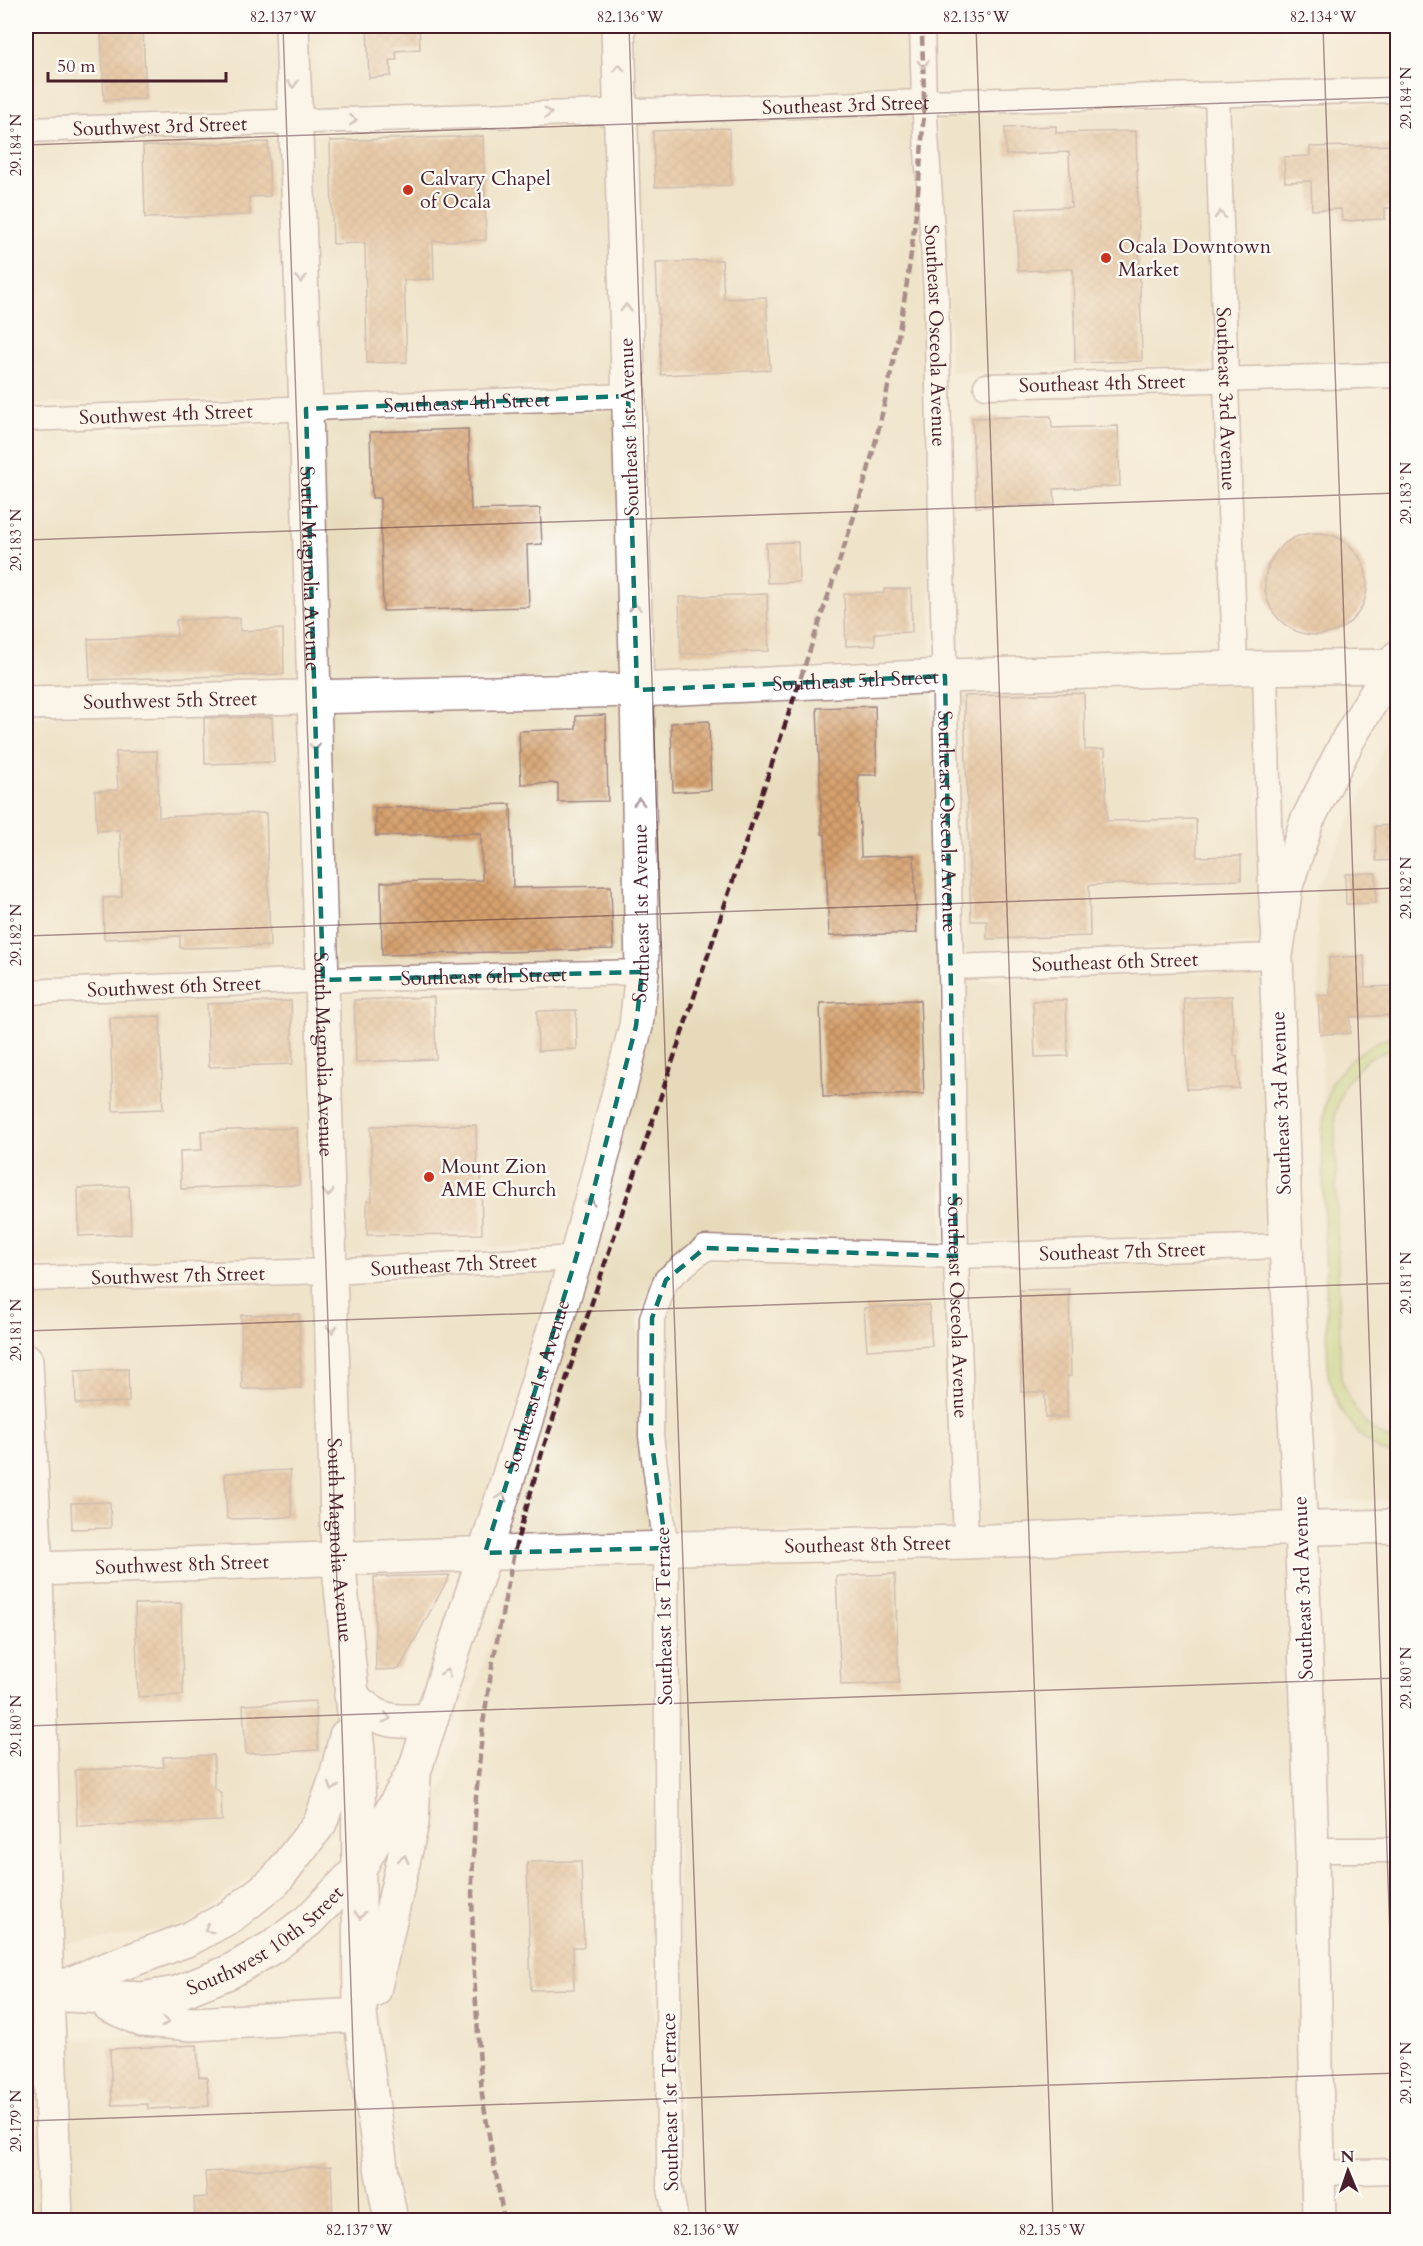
<svg xmlns="http://www.w3.org/2000/svg" width="1423" height="2246" font-family="Cardo,serif">
<style>
.built{fill:#e7daba}
.green{fill:#bbcf73;stroke:#82774f;stroke-width:1.5}
.building{fill:url(#building-cross-hatch)}
.lines{fill:none;stroke-linecap:round;stroke-linejoin:round}
.street-casing{stroke:#a08581;stroke-width:27}
.secondary-casing{stroke:#a08581;stroke-width:36}
.street{stroke:#fff;stroke-width:24}
.secondary{stroke:#fff;stroke-width:33}
.rail{stroke:#4a1f2b;stroke-width:4.5;stroke-dasharray:9 4.5;stroke-linecap:butt}
.oneway{stroke:#ae9aa0}
.marked{fill:none;stroke:#0f766e;stroke-width:4.5;stroke-dasharray:12 8;stroke-linejoin:round}
.ticks{fill:none;stroke:#4a1f2b;stroke-width:1.5;stroke-opacity:0.45}
.poi-dot{fill:#c8321e;stroke:#fdfcf7;stroke-width:2}
.labels{text-anchor:middle;dominant-baseline:central;stroke-width:4.5;stroke-linejoin:round;paint-order:stroke}
.street-label{font-size:20px;fill:#4a1f2b;stroke:#fdfcf7}
.poi-label{font-size:20px;fill:#4a1f2b;stroke:#fdfcf7;text-anchor:start}
.neatline{fill:none;stroke:#4a1f2b;stroke-width:2}
.ticks-label{font-size:15px;text-anchor:middle;fill:#4a1f2b}
</style>
<defs>
<pattern id="building-cross-hatch" width="8" height="8" patternUnits="userSpaceOnUse" patternTransform="scale(1.5)"><rect width="8" height="8" fill="#d6a16d"/><path d="M0 0l8 8M0 8l8-8" fill="none" stroke="#b0835a"/></pattern>
</defs>
<rect width="100%" height="100%" fill="#fdfcf7"/>
<filter id="ink" filterUnits="userSpaceOnUse"><feTurbulence type="fractalNoise" baseFrequency=".0167" numOctaves="2"/><feDisplacementMap in="SourceGraphic" scale="12" xChannelSelector="R" yChannelSelector="G"/><feConvolveMatrix kernelMatrix="1 2 1 2 8 2 1 2 1" color-interpolation-filters="sRGB"/></filter>
<filter id="wash" filterUnits="userSpaceOnUse"><feTurbulence type="fractalNoise" baseFrequency=".008" numOctaves="4" result="noise"/><feDisplacementMap in="SourceGraphic" scale="24" xChannelSelector="R" yChannelSelector="G"/><feGaussianBlur stdDeviation="1.35" result="paint"/><feColorMatrix in="noise" values="0 0 0 0 0 0 0 0 0 0 0 0 0 0 0 0 0 1.4 0 .05"/><feComposite in="paint" operator="in"/></filter>
<g filter="url(#wash)">
<rect width="100%" height="100%" fill="#f5ebd7"/>
<g class="built">
<path d="M 26,26 L 280,26 L 282,109 L 26,116 Z"/>
<path d="M 304,26 L 606,26 L 608,97 L 306,108 Z"/>
<path d="M 630,26 L 910,26 L 911,88 L 632,97 Z"/>
<path d="M 1397,104 L 1397,361 L 1237,365 L 1229,108 Z"/>
<path d="M 1205,109 L 1213,365 L 950,372 L 948,294 L 937,115 Z"/>
<path d="M 912,116 L 924,295 L 932,663 L 649,676 L 633,124 Z"/>
<path d="M 609,125 L 615,383 L 318,395 L 307,136 Z"/>
<path d="M 283,137 L 294,396 L 26,405 L 26,143 Z"/>
<path d="M 616,410 L 625,676 L 326,683 L 319,423 Z"/>
<path d="M 294,424 L 301,684 L 26,689 L 26,433 Z"/>
<path d="M 1254,682 L 1259,895 L 1263,943 L 963,953 L 957,690 Z"/>
<path d="M 933,690 L 940,968 L 943,1242 L 757,1234 L 705,1234 L 698,1236 L 658,1269 L 639,1318 L 639,1436 L 652,1535 L 503,1539 L 647,1031 L 650,703 Z"/>
<path d="M 625,704 L 630,959 L 335,967 L 326,711 Z"/>
<path d="M 302,712 L 310,967 L 30,978 L 26,806 L 26,717 Z"/>
<path d="M 1397,720 L 1397,1500 L 1335,1501 L 1316,889 Z"/>
<path d="M 1264,970 L 1274,1233 L 968,1242 L 964,981 Z"/>
<path d="M 628,987 L 624,1023 L 566,1244 L 342,1256 L 335,994 Z"/>
<path d="M 311,995 L 318,1257 L 34,1265 L 30,1006 Z"/>
<path d="M 1275,1260 L 1288,1515 L 977,1528 L 968,1269 Z"/>
<path d="M 709,1262 L 944,1269 L 953,1529 L 676,1534 L 663,1435 L 664,1321 L 675,1289 Z"/>
<path d="M 558,1273 L 477,1540 L 350,1544 L 343,1284 Z"/>
<path d="M 318,1284 L 326,1545 L 47,1555 L 35,1292 Z"/>
<path d="M 1290,1542 L 1307,2220 L 688,2220 L 681,2181 L 678,1867 L 678,1562 Z"/>
<path d="M 654,1562 L 653,1867 L 657,2183 L 664,2220 L 403,2220 L 382,2081 L 387,1989 L 411,1883 L 514,1569 Z"/>
<path d="M 327,1573 L 339,1690 L 334,1696 L 339,1701 L 340,1708 L 321,1784 L 276,1856 L 186,1926 L 58,1945 L 48,1582 Z"/>
<path d="M 26,1647 L 33,1949 L 26,1950 Z"/>
<path d="M 349,2029 L 379,2220 L 68,2220 L 61,2040 L 147,2035 Z"/>
<path d="M 26,2041 L 36,2041 L 43,2220 L 26,2220 Z"/>
</g>
<path class="green" d="M 1397,1036 L 1397,1047 L 1367,1059 L 1345,1084 L 1335,1114 L 1335,1140 L 1341,1379 C 1353,1408 1365,1433 1397,1442 L 1397,1455 L 1380,1451 L 1359,1434 L 1340,1408 L 1328,1376 L 1322,1133 L 1325,1107 L 1332,1081 L 1353,1058 L 1376,1042 Z"/>
<g id="blocks">
<g class="building">
<path d="M 419,26 L 420,49 L 396,51 L 397,60 L 390,60 L 391,76 L 369,78 L 367,29 Z"/>
<path d="M 143,29 L 146,99 L 104,100 L 101,30 Z"/>
<path d="M 1056,126 L 1056,133 L 1136,131 L 1142,361 L 1075,363 L 1073,269 L 1018,271 L 1016,209 L 1071,207 L 1069,152 L 1006,155 L 1005,128 Z"/>
<path d="M 729,128 L 731,185 L 655,187 L 653,131 Z"/>
<path d="M 483,136 L 486,240 L 433,241 L 434,279 L 404,280 L 407,362 L 367,363 L 365,243 L 333,244 L 330,141 Z"/>
<path d="M 268,142 L 270,196 L 249,197 L 250,215 L 145,218 L 143,146 Z"/>
<path d="M 1398,145 L 1398,208 L 1385,208 L 1385,219 L 1342,221 L 1341,209 L 1312,210 L 1311,181 L 1285,182 L 1284,157 L 1310,156 L 1310,147 Z"/>
<path d="M 722,260 L 724,299 L 766,297 L 770,370 L 661,375 L 656,263 Z"/>
<path d="M 1051,416 L 1052,428 L 1118,426 L 1120,486 L 1054,489 L 1055,504 L 976,507 L 972,418 Z"/>
<path d="M 468,429 L 471,510 L 540,508 L 542,544 L 527,545 L 529,607 L 383,611 L 380,498 L 372,498 L 370,432 Z"/>
<circle cx="1316" cy="584" r="51"/>
<path d="M 798,542 L 799,582 L 767,583 L 766,543 Z"/>
<path d="M 884,589 L 911,589 L 912,632 L 875,633 L 875,645 L 846,646 L 844,594 L 884,593 Z"/>
<path d="M 767,594 L 769,651 L 681,654 L 679,597 Z"/>
<path d="M 240,618 L 240,631 L 283,629 L 284,674 L 90,680 L 88,639 L 177,636 L 176,620 Z"/>
<path d="M 1084,693 L 1085,750 L 1105,749 L 1107,821 L 1196,819 L 1197,857 L 1241,856 L 1241,880 L 1089,885 L 1090,936 L 987,939 L 987,921 L 971,921 L 964,696 Z"/>
<path d="M 875,706 L 877,775 L 858,775 L 861,857 L 914,855 L 917,933 L 829,936 L 825,834 L 822,834 L 817,708 Z"/>
<path d="M 606,715 L 608,801 L 558,802 L 558,783 L 521,784 L 519,731 L 576,729 L 576,716 Z"/>
<path d="M 272,717 L 274,762 L 205,764 L 204,718 Z"/>
<path d="M 709,721 L 711,790 L 673,792 L 671,723 Z"/>
<path d="M 157,751 L 159,817 L 266,813 L 270,946 L 180,948 L 180,936 L 104,939 L 103,898 L 122,897 L 120,830 L 97,831 L 95,791 L 118,790 L 116,752 Z"/>
<path d="M 511,804 L 513,888 L 611,886 L 613,949 L 382,955 L 381,882 L 482,880 L 481,833 L 376,836 L 375,808 Z"/>
<path d="M 1398,825 L 1398,860 L 1376,861 L 1375,826 Z"/>
<path d="M 1376,873 L 1376,903 L 1346,904 L 1345,874 Z"/>
<path d="M 1364,956 L 1365,987 L 1398,986 L 1398,1015 L 1350,1017 L 1350,1033 L 1320,1034 L 1318,996 L 1330,995 L 1329,958 Z"/>
<path d="M 1232,996 L 1234,1056 L 1237,1056 L 1239,1088 L 1187,1089 L 1184,998 Z"/>
<path d="M 434,997 L 436,1059 L 356,1062 L 354,1000 Z"/>
<path d="M 920,1000 L 924,1094 L 823,1097 L 820,1003 Z"/>
<path d="M 1066,1000 L 1068,1056 L 1035,1057 L 1033,1001 Z"/>
<path d="M 291,1001 L 293,1064 L 209,1067 L 207,1004 Z"/>
<path d="M 576,1010 L 577,1049 L 538,1051 L 537,1011 Z"/>
<path d="M 160,1016 L 163,1109 L 113,1111 L 110,1018 Z"/>
<path d="M 476,1125 L 477,1170 L 481,1170 L 482,1234 L 367,1235 L 367,1201 L 372,1201 L 371,1126 Z"/>
<path d="M 297,1128 L 299,1185 L 181,1189 L 180,1151 L 202,1150 L 201,1131 Z"/>
<path d="M 129,1186 L 131,1234 L 79,1236 L 78,1188 Z"/>
<path d="M 1069,1289 L 1071,1376 L 1067,1376 L 1067,1417 L 1045,1417 L 1045,1392 L 1021,1392 L 1020,1290 Z"/>
<path d="M 929,1305 L 932,1346 L 867,1350 L 864,1308 Z"/>
<path d="M 299,1314 L 301,1388 L 242,1389 L 241,1315 Z"/>
<path d="M 128,1369 L 129,1402 L 76,1404 L 75,1371 Z"/>
<path d="M 290,1470 L 292,1517 L 227,1519 L 225,1473 Z"/>
<path d="M 110,1502 L 111,1528 L 72,1529 L 71,1503 Z"/>
<path d="M 895,1574 L 899,1683 L 841,1685 L 836,1576 Z"/>
<path d="M 450,1575 L 399,1669 L 376,1670 L 374,1577 Z"/>
<path d="M 181,1603 L 183,1695 L 138,1697 L 135,1604 Z"/>
<path d="M 315,1701 L 318,1750 L 246,1754 L 243,1705 Z"/>
<path d="M 214,1755 L 214,1787 L 221,1793 L 222,1821 L 77,1826 L 75,1770 L 164,1767 L 163,1757 Z"/>
<path d="M 581,1861 L 584,1947 L 573,1947 L 574,1989 L 531,1990 L 527,1862 Z"/>
<path d="M 197,2045 L 199,2077 L 207,2077 L 209,2106 L 148,2109 L 148,2104 L 112,2105 L 110,2049 Z"/>
<path d="M 331,2166 L 333,2220 L 195,2220 L 194,2198 L 207,2197 L 205,2172 Z"/>
</g>
</g>
</g>
<g filter="url(#ink)">
<use href="#blocks" fill-opacity="0" stroke="#a08581" stroke-width="1.5"/>
<g class="lines">
<g class="street-casing">
<g id="street">
<path id="s1" d="M 922,26 L 924,102 L 936,294 L 951,967 L 956,1256 L 966,1542"/>
<path id="s2" d="M 1217,95 L 1235,668"/>
<path id="s3" d="M 26,130 L 924,102 L 1398,90"/>
<path id="s4" d="M 986,386 L 1398,375"/>
<path id="s5" d="M 26,419 L 628,396"/>
<path id="s6" d="M 951,967 L 1276,956 L 1271,894 L 1265,668"/>
<path id="s7" d="M 26,992 L 323,980 L 642,972"/>
<path id="s8" d="M 26,1279 L 330,1271 L 576,1258"/>
<path d="M 1312,1850 L 1398,1850"/>
<path d="M 1317,2173 L 1398,2171"/>
<path id="s9" d="M 676,2220 L 669,2183 L 666,1548 L 651,1436 L 652,1318 L 666,1280 L 705,1248 L 956,1256 L 1286,1246"/>
</g>
</g>
<g class="secondary-casing">
<g id="secondary">
<path id="s10" d="M 292,26 L 306,409 L 338,1558 L 358,1751 L 360,2015 L 382,2173 L 391,2220"/>
<path id="s11" d="M 26,703 L 637,690 L 945,676 L 1235,668 L 1398,666"/>
<path d="M 26,1360 L 36,1569 L 47,1994 L 56,2220"/>
<path id="s12" d="M 36,1569 L 586,1550 L 966,1542 L 1277,1529 L 1398,1526"/>
<path d="M 351,1695 C 378,1723 393,1723 431,1720"/>
<path d="M 54,1991 L 96,1973 L 189,1939 L 231,1916 L 275,1881 L 320,1823 L 335,1781 L 346,1736"/>
<path d="M 374,1991 L 412,1823 L 414,1776"/>
<path id="s13" d="M 26,1996 L 47,1994 L 141,1999 L 177,1993 L 229,1972 L 271,1948 L 308,1921 L 359,1869 L 415,1769 L 485,1553 L 576,1258 L 636,1026 L 642,972 L 637,690 L 618,26"/>
<path d="M 109,2005 L 142,2020 L 193,2024 L 360,2015"/>
<path d="M 1319,2220 L 1312,1850 L 1302,1552 L 1286,1246 L 1276,956 L 1286,886 L 1307,821 L 1349,738 L 1398,657"/>
</g>
</g>
<use href="#street" class="street"/>
<use href="#secondary" class="secondary"/>
<path class="rail" d="M 504,2220 L 482,2095 L 473,1959 L 472,1882 L 476,1797 L 483,1724 L 492,1667 L 514,1552 L 543,1449 L 836,572 C 847,537 859,503 869,467 C 900,349 919,226 924,103 C 924,77 922,51 922,26"/>
</g>
<defs><path id="oneway-chevron" d="M-2-3.5L2.5 0L-2 3.5" fill="none" stroke-width="1.6" stroke-linecap="round" stroke-linejoin="round" transform="scale(1.5)"/></defs>
<g class="oneway">
<use href="#oneway-chevron" transform="translate(923 64) rotate(89)"/>
<use href="#oneway-chevron" transform="translate(619 68) rotate(-92)"/>
<use href="#oneway-chevron" transform="translate(293 84) rotate(88)"/>
<use href="#oneway-chevron" transform="translate(548 113) rotate(-2)"/>
<use href="#oneway-chevron" transform="translate(353 120) rotate(-2)"/>
<use href="#oneway-chevron" transform="translate(1220 215) rotate(-92)"/>
<use href="#oneway-chevron" transform="translate(301 279) rotate(88)"/>
<use href="#oneway-chevron" transform="translate(626 308) rotate(-91)"/>
<use href="#oneway-chevron" transform="translate(635 607) rotate(-92)"/>
<use href="#oneway-chevron" transform="translate(315 747) rotate(88)"/>
<use href="#oneway-chevron" transform="translate(639 802) rotate(-91)"/>
<use href="#oneway-chevron" transform="translate(328 1193) rotate(89)"/>
<use href="#oneway-chevron" transform="translate(590 1201) rotate(-75)"/>
<use href="#oneway-chevron" transform="translate(332 1329) rotate(88)"/>
<use href="#oneway-chevron" transform="translate(502 1497) rotate(-73)"/>
<use href="#oneway-chevron" transform="translate(446 1673) rotate(-72)"/>
<use href="#oneway-chevron" transform="translate(387 1718) rotate(12)"/>
<use href="#oneway-chevron" transform="translate(333 1787) rotate(108)"/>
<use href="#oneway-chevron" transform="translate(404 1859) rotate(-77)"/>
<use href="#oneway-chevron" transform="translate(360 1915) rotate(89)"/>
<use href="#oneway-chevron" transform="translate(208 1929) rotate(151)"/>
<use href="#oneway-chevron" transform="translate(165 2022) rotate(4)"/>
</g>
</g>
<path d="M0 0H1423V2246H0ZM 628,396 L 637,690 L 945,676 L 956,1256 L 705,1248 L 666,1280 L 652,1318 L 651,1436 L 666,1548 L 485,1553 L 576,1258 L 636,1026 L 642,972 L 323,980 L 306,409 Z" fill="#f5ebd7" fill-opacity=".55" fill-rule="evenodd"/>
<path class="marked" d="M 628,396 L 637,690 L 945,676 L 956,1256 L 705,1248 L 666,1280 L 652,1318 L 651,1436 L 666,1548 L 485,1553 L 576,1258 L 636,1026 L 642,972 L 323,980 L 306,409 Z"/>
<path class="ticks" d="M 283,26 L 359,2220M 629,26 L 706,2220M 976,26 L 1053,2220M 1323,26 L 1398,2164M 26,145 L 1398,97M 26,540 L 1398,493M 26,936 L 1398,888M 26,1331 L 1398,1283M 26,1726 L 1398,1678M 26,2121 L 1398,2073"/>
<g class="poi-dot">
<circle cx="408" cy="190" r="6"/>
<circle cx="1106" cy="258" r="6"/>
<circle cx="429" cy="1177" r="6"/>
</g>
<g class="labels">
<g class="street-label">
<text stroke="none"><textPath href="#s3" startOffset="820">Southeast 3rd Street</textPath></text>
<text stroke="none"><textPath href="#s3" startOffset="134">Southwest 3rd Street</textPath></text>
<text stroke="none"><textPath href="#s1" startOffset="310">Southeast Osceola Avenue</textPath></text>
<text stroke="none"><textPath href="#s4" startOffset="116">Southeast 4th Street</textPath></text>
<text stroke="none"><textPath href="#s2" startOffset="304">Southeast 3rd Avenue</textPath></text>
<text stroke="none"><textPath href="#s5" startOffset="441">Southeast 4th Street</textPath></text>
<text stroke="none"><textPath href="#s5" startOffset="140">Southwest 4th Street</textPath></text>
<text transform="translate(629 427) rotate(-92)">Southeast 1st Avenue</text>
<text stroke="none"><textPath href="#s10" startOffset="543">South Magnolia Avenue</textPath></text>
<text stroke="none"><textPath href="#s11" startOffset="830">Southeast 5th Street</textPath></text>
<text stroke="none"><textPath href="#s11" startOffset="144">Southwest 5th Street</textPath></text>
<text stroke="none"><textPath href="#s1" startOffset="796">Southeast Osceola Avenue</textPath></text>
<text stroke="none"><textPath href="#s13" startOffset="1378">Southeast 1st Avenue</textPath></text>
<text stroke="none"><textPath href="#s6" startOffset="164">Southeast 6th Street</textPath></text>
<text stroke="none"><textPath href="#s7" startOffset="458">Southeast 6th Street</textPath></text>
<text stroke="none"><textPath href="#s7" startOffset="148">Southwest 6th Street</textPath></text>
<text stroke="none"><textPath href="#s10" startOffset="1029">South Magnolia Avenue</textPath></text>
<text transform="translate(1281 1103) rotate(-92)">Southeast 3rd Avenue</text>
<text stroke="none"><textPath href="#s9" startOffset="1412">Southeast 7th Street</textPath></text>
<text stroke="none"><textPath href="#s8" startOffset="428">Southeast 7th Street</textPath></text>
<text stroke="none"><textPath href="#s8" startOffset="152">Southwest 7th Street</textPath></text>
<text stroke="none"><textPath href="#s1" startOffset="1282">Southeast Osceola Avenue</textPath></text>
<text stroke="none"><textPath href="#s13" startOffset="892">Southeast 1st Avenue</textPath></text>
<text stroke="none"><textPath href="#s10" startOffset="1515">South Magnolia Avenue</textPath></text>
<text stroke="none"><textPath href="#s12" startOffset="832">Southeast 8th Street</textPath></text>
<text stroke="none"><textPath href="#s12" startOffset="146">Southwest 8th Street</textPath></text>
<text transform="translate(1303 1588) rotate(-92)">Southeast 3rd Avenue</text>
<text transform="translate(664 1616) rotate(-91)">Southeast 1st Terrace</text>
<text stroke="none"><textPath href="#s13" startOffset="255">Southwest 10th Street</textPath></text>
<text transform="translate(670 2102) rotate(-91)">Southeast 1st Terrace</text>
</g>
<g class="poi-label">
<text x="420" y="178">Calvary Chapel<tspan x="420" dy="23">of Ocala</tspan></text>
<text x="1118" y="246">Ocala Downtown<tspan x="1118" dy="23">Market</tspan></text>
<text x="441" y="1166">Mount Zion<tspan x="441" dy="23">AME Church</tspan></text>
</g>
</g>
<rect width="1423" height="2246" fill="none" stroke="#fdfcf7" stroke-width="66"/>
<g transform="translate(1348 2171) rotate(358)" stroke="#fdfcf7" stroke-width="4.5" paint-order="stroke">
<path d="M0-4.5L10 22L0 15L-10 22Z" fill="#4a1f2b"/>
<text y="-9" font-size="16" font-weight="bold" text-anchor="middle" fill="#4a1f2b">N</text>
</g>
<path d="M48 72v9h178v-9" fill="none" stroke="#4a1f2b" stroke-width="3"/>
<text x="57" y="72" font-size="18" fill="#4a1f2b" stroke="#fdfcf7" stroke-width="4.5" paint-order="stroke">50 m</text>
<rect x="33" y="33" width="1357" height="2180" class="neatline"/>
<g class="ticks-label">
<text x="283" y="22">82.137°W</text>
<text x="630" y="22">82.136°W</text>
<text x="976" y="22">82.135°W</text>
<text x="1323" y="22">82.134°W</text>
<text transform="translate(1406 98) rotate(-90)" y="5">29.184°N</text>
<text transform="translate(16 145) rotate(-90)" y="5">29.184°N</text>
<text transform="translate(1406 493) rotate(-90)" y="5">29.183°N</text>
<text transform="translate(16 540) rotate(-90)" y="5">29.183°N</text>
<text transform="translate(1406 888) rotate(-90)" y="5">29.182°N</text>
<text transform="translate(16 935) rotate(-90)" y="5">29.182°N</text>
<text transform="translate(1406 1283) rotate(-90)" y="5">29.181°N</text>
<text transform="translate(16 1330) rotate(-90)" y="5">29.181°N</text>
<text transform="translate(1406 1678) rotate(-90)" y="5">29.180°N</text>
<text transform="translate(16 1726) rotate(-90)" y="5">29.180°N</text>
<text transform="translate(1406 2073) rotate(-90)" y="5">29.179°N</text>
<text transform="translate(16 2121) rotate(-90)" y="5">29.179°N</text>
<text x="359" y="2235">82.137°W</text>
<text x="706" y="2235">82.136°W</text>
<text x="1052" y="2235">82.135°W</text>
</g>
</svg>
